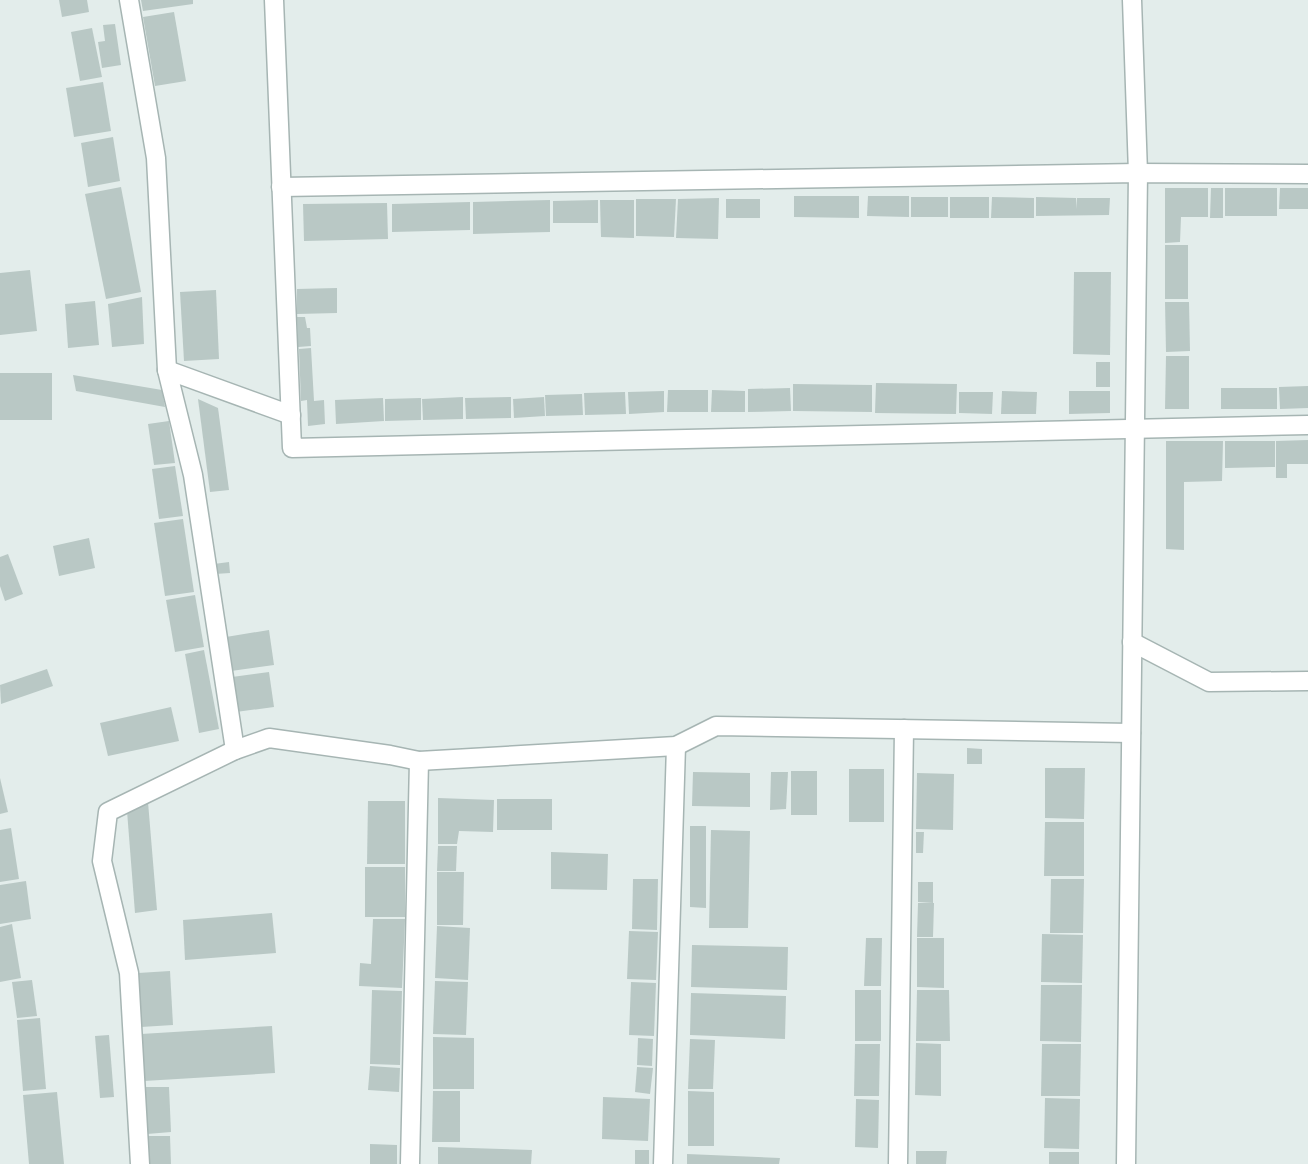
<svg xmlns="http://www.w3.org/2000/svg" width="1308" height="1164" font-family="'Golos Text',sans-serif">
<style>
.building{fill:#b9c8c5}
.lines{fill:none;stroke-linecap:round;stroke-linejoin:round}
.minor-casing{stroke:#a6b5b3;stroke-width:21}
.minor{stroke:#fff;stroke-width:18}
</style>
<rect width="100%" height="100%" fill="#e3edeb"/>
<g class="building">
<path d="M 59,0 L 87,0 L 89,12 L 62,17 Z"/>
<path d="M 141,0 L 193,0 L 193,4 L 143,11 Z"/>
<path d="M 174,12 L 186,81 L 155,86 L 143,17 Z"/>
<path d="M 115,24 L 121,65 L 102,68 L 98,42 L 105,41 L 103,25 Z"/>
<path d="M 92,28 L 102,77 L 80,81 L 71,32 Z"/>
<path d="M 103,82 L 111,131 L 74,137 L 66,88 Z"/>
<path d="M 113,137 L 120,181 L 88,187 L 81,143 Z"/>
<path d="M 121,187 L 141,292 L 106,299 L 85,194 Z"/>
<path d="M 1165,188 L 1208,188 L 1208,217 L 1181,217 L 1180,242 L 1165,243 Z"/>
<path d="M 1211,188 L 1223,188 L 1223,218 L 1210,218 Z"/>
<rect x="1225" y="188" width="52" height="28"/>
<path d="M 1280,188 L 1308,188 L 1308,209 L 1279,209 Z"/>
<path d="M 794,196 L 859,196 L 859,218 L 794,217 Z"/>
<path d="M 868,196 L 909,196 L 909,217 L 867,216 Z"/>
<rect x="911" y="197" width="37" height="20"/>
<rect x="950" y="197" width="39" height="21"/>
<path d="M 992,197 L 1034,198 L 1034,218 L 991,218 Z"/>
<path d="M 1036,197 L 1076,198 L 1076,209 L 1077,198 L 1110,198 L 1109,215 L 1036,216 Z"/>
<path d="M 719,198 L 718,239 L 676,238 L 678,199 Z"/>
<path d="M 636,199 L 676,199 L 674,237 L 636,236 Z"/>
<rect x="726" y="199" width="34" height="19"/>
<path d="M 550,200 L 550,232 L 473,234 L 473,202 Z"/>
<path d="M 598,200 L 598,223 L 553,223 L 553,201 Z"/>
<path d="M 600,200 L 634,200 L 634,238 L 601,237 Z"/>
<path d="M 470,202 L 470,230 L 392,232 L 392,204 Z"/>
<path d="M 387,203 L 388,239 L 304,241 L 303,204 Z"/>
<rect x="1165" y="245" width="23" height="54"/>
<path d="M 30,270 L 37,331 L 0,335 L 0,273 Z"/>
<path d="M 1074,272 L 1111,272 L 1110,355 L 1073,354 Z"/>
<path d="M 337,288 L 337,313 L 297,314 L 297,289 Z"/>
<path d="M 216,290 L 219,359 L 184,361 L 180,292 Z"/>
<path d="M 142,297 L 144,344 L 112,347 L 108,304 Z"/>
<path d="M 95,301 L 99,345 L 68,348 L 65,304 Z"/>
<path d="M 1165,302 L 1189,302 L 1190,351 L 1166,352 Z"/>
<path d="M 297,317 L 305,317 L 307,328 L 310,328 L 311,346 L 298,347 Z"/>
<path d="M 311,348 L 314,401 L 324,400 L 325,424 L 308,426 L 307,400 L 301,401 L 299,349 Z"/>
<path d="M 1166,356 L 1189,356 L 1189,409 L 1165,409 Z"/>
<rect x="1096" y="362" width="14" height="25"/>
<rect x="0" y="373" width="52" height="47"/>
<path d="M 73,375 L 162,390 L 165,407 L 76,391 Z"/>
<path d="M 876,383 L 957,384 L 956,414 L 875,413 Z"/>
<path d="M 793,384 L 872,385 L 872,412 L 793,411 Z"/>
<path d="M 1308,386 L 1308,408 L 1280,409 L 1279,387 Z"/>
<path d="M 790,388 L 791,411 L 748,412 L 748,389 Z"/>
<rect x="1221" y="388" width="56" height="21"/>
<path d="M 668,390 L 708,390 L 708,412 L 667,412 Z"/>
<path d="M 712,390 L 745,391 L 745,412 L 711,412 Z"/>
<path d="M 664,391 L 664,412 L 629,414 L 628,392 Z"/>
<path d="M 1002,391 L 1037,392 L 1036,414 L 1001,414 Z"/>
<path d="M 1069,391 L 1110,391 L 1110,413 L 1069,414 Z"/>
<path d="M 625,392 L 626,414 L 585,415 L 584,393 Z"/>
<path d="M 959,392 L 993,392 L 992,414 L 959,413 Z"/>
<path d="M 582,394 L 583,415 L 546,416 L 545,395 Z"/>
<path d="M 463,397 L 463,419 L 423,420 L 422,399 Z"/>
<path d="M 511,397 L 511,418 L 466,419 L 465,398 Z"/>
<path d="M 544,397 L 545,416 L 514,418 L 513,399 Z"/>
<path d="M 383,398 L 384,421 L 336,424 L 335,400 Z"/>
<path d="M 421,398 L 421,420 L 385,421 L 385,399 Z"/>
<path d="M 198,399 L 218,408 L 229,490 L 210,492 Z"/>
<path d="M 169,421 L 175,463 L 154,465 L 148,424 Z"/>
<path d="M 1308,440 L 1308,464 L 1287,464 L 1287,478 L 1276,478 L 1276,441 Z"/>
<path d="M 1166,441 L 1223,441 L 1222,481 L 1184,482 L 1184,550 L 1166,549 Z"/>
<path d="M 1225,441 L 1275,441 L 1275,467 L 1225,468 Z"/>
<path d="M 175,466 L 183,516 L 159,519 L 152,469 Z"/>
<path d="M 183,519 L 194,592 L 165,596 L 154,523 Z"/>
<path d="M 89,538 L 95,568 L 59,576 L 53,546 Z"/>
<path d="M 8,554 L 23,594 L 5,601 L 0,586 L 0,557 Z"/>
<path d="M 229,562 L 230,573 L 215,574 L 214,564 Z"/>
<path d="M 195,595 L 204,647 L 175,652 L 166,600 Z"/>
<path d="M 269,630 L 274,665 L 231,671 L 226,637 Z"/>
<path d="M 204,650 L 219,729 L 199,733 L 185,654 Z"/>
<path d="M 47,669 L 53,686 L 1,704 L 0,685 Z"/>
<path d="M 269,672 L 274,707 L 236,712 L 232,677 Z"/>
<path d="M 171,707 L 179,741 L 108,756 L 100,723 Z"/>
<path d="M 967,748 L 982,749 L 982,764 L 967,764 Z"/>
<path d="M 1045,768 L 1085,768 L 1084,819 L 1045,818 Z"/>
<rect x="849" y="769" width="35" height="53"/>
<rect x="791" y="771" width="26" height="44"/>
<path d="M 693,772 L 750,773 L 750,807 L 692,806 Z"/>
<path d="M 771,772 L 788,772 L 786,809 L 770,810 Z"/>
<path d="M 917,773 L 954,774 L 953,830 L 916,829 Z"/>
<path d="M 0,778 L 8,812 L 0,814 Z"/>
<path d="M 438,798 L 494,800 L 493,832 L 459,831 L 457,844 L 438,844 Z"/>
<rect x="497" y="799" width="55" height="31"/>
<path d="M 368,801 L 405,801 L 405,864 L 367,864 Z"/>
<path d="M 148,802 L 157,910 L 135,913 L 127,811 Z"/>
<path d="M 1045,822 L 1084,822 L 1084,876 L 1044,876 Z"/>
<path d="M 690,826 L 706,826 L 706,908 L 690,907 Z"/>
<path d="M 11,828 L 19,879 L 0,882 L 0,830 Z"/>
<path d="M 711,830 L 750,831 L 748,928 L 709,928 Z"/>
<path d="M 916,832 L 924,832 L 923,853 L 916,853 Z"/>
<path d="M 438,846 L 457,846 L 456,871 L 437,871 Z"/>
<path d="M 551,852 L 608,854 L 607,890 L 551,889 Z"/>
<rect x="365" y="867" width="40" height="50"/>
<path d="M 437,872 L 464,872 L 463,925 L 437,925 Z"/>
<path d="M 633,879 L 658,879 L 657,930 L 632,929 Z"/>
<path d="M 1051,879 L 1084,879 L 1083,933 L 1050,933 Z"/>
<path d="M 26,881 L 31,919 L 0,924 L 0,885 Z"/>
<path d="M 918,882 L 933,882 L 933,903 L 918,902 Z"/>
<path d="M 918,903 L 934,903 L 933,937 L 917,937 Z"/>
<path d="M 272,913 L 276,953 L 185,960 L 183,920 Z"/>
<path d="M 373,919 L 405,919 L 402,988 L 359,986 L 360,963 L 371,964 Z"/>
<path d="M 12,924 L 21,978 L 0,982 L 0,927 Z"/>
<path d="M 437,926 L 470,928 L 468,980 L 435,978 Z"/>
<path d="M 629,931 L 658,932 L 656,980 L 627,979 Z"/>
<path d="M 1042,934 L 1083,935 L 1082,983 L 1041,982 Z"/>
<path d="M 866,938 L 882,938 L 881,986 L 864,986 Z"/>
<path d="M 917,938 L 944,938 L 944,988 L 917,987 Z"/>
<path d="M 692,945 L 788,947 L 787,990 L 691,987 Z"/>
<path d="M 170,971 L 173,1025 L 141,1027 L 138,973 Z"/>
<path d="M 32,980 L 37,1016 L 17,1018 L 12,982 Z"/>
<path d="M 435,981 L 468,982 L 466,1035 L 433,1034 Z"/>
<path d="M 631,982 L 656,983 L 654,1036 L 629,1035 Z"/>
<path d="M 1041,985 L 1082,985 L 1081,1042 L 1040,1041 Z"/>
<path d="M 372,990 L 402,991 L 400,1065 L 370,1064 Z"/>
<rect x="855" y="990" width="26" height="51"/>
<path d="M 917,990 L 949,990 L 950,1041 L 916,1041 Z"/>
<path d="M 691,993 L 786,996 L 785,1039 L 690,1035 Z"/>
<path d="M 40,1018 L 46,1089 L 23,1091 L 17,1020 Z"/>
<path d="M 272,1026 L 275,1073 L 144,1081 L 141,1034 Z"/>
<path d="M 109,1035 L 114,1097 L 100,1098 L 95,1036 Z"/>
<path d="M 433,1037 L 474,1038 L 474,1089 L 433,1089 Z"/>
<path d="M 638,1038 L 653,1039 L 652,1066 L 637,1065 Z"/>
<path d="M 690,1039 L 715,1040 L 713,1089 L 688,1089 Z"/>
<path d="M 916,1043 L 941,1044 L 941,1096 L 915,1095 Z"/>
<path d="M 855,1044 L 880,1044 L 879,1096 L 854,1096 Z"/>
<path d="M 1042,1044 L 1081,1044 L 1080,1096 L 1041,1096 Z"/>
<path d="M 370,1066 L 400,1068 L 399,1092 L 368,1090 Z"/>
<path d="M 637,1067 L 653,1068 L 650,1094 L 635,1092 Z"/>
<path d="M 144,1087 L 169,1087 L 171,1132 L 147,1134 Z"/>
<path d="M 433,1091 L 460,1091 L 460,1142 L 432,1142 Z"/>
<path d="M 688,1091 L 714,1092 L 714,1146 L 688,1146 Z"/>
<path d="M 57,1092 L 64,1164 L 29,1164 L 23,1095 Z"/>
<path d="M 603,1097 L 650,1099 L 648,1141 L 602,1139 Z"/>
<path d="M 1045,1098 L 1080,1099 L 1079,1149 L 1044,1148 Z"/>
<path d="M 856,1099 L 879,1100 L 878,1148 L 855,1147 Z"/>
<path d="M 147,1136 L 170,1136 L 171,1164 L 148,1164 Z"/>
<path d="M 370,1144 L 397,1145 L 397,1164 L 370,1164 Z"/>
<path d="M 438,1147 L 532,1150 L 531,1164 L 438,1164 Z"/>
<rect x="635" y="1150" width="14" height="14"/>
<path d="M 916,1151 L 947,1151 L 946,1164 L 916,1164 Z"/>
<rect x="1049" y="1152" width="30" height="12"/>
<path d="M 687,1154 L 780,1158 L 779,1164 L 687,1164 Z"/>
</g>
<g class="lines">
<g class="minor-casing">
<g id="minor">
<path d="M 129,0 L 156,158 L 167,370 L 193,475 L 235,750"/>
<path d="M 274,0 L 292,448 L 1308,425"/>
<path d="M 281,187 L 1138,173 L 1308,174"/>
<path d="M 167,370 L 291,415"/>
<path d="M 1132,642 L 1209,682 L 1308,681"/>
<path d="M 140,1164 L 129,973 L 102,861 L 108,812 L 235,750 L 269,738 L 390,755 L 419,761 L 676,746 L 716,726 L 1131,733"/>
<path d="M 410,1164 L 419,761"/>
<path d="M 663,1164 L 676,746"/>
<path d="M 898,1164 L 904,729"/>
<path d="M 1126,1164 L 1138,173 L 1132,0"/>
</g>
</g>
<use href="#minor" class="minor"/>
</g>
</svg>
